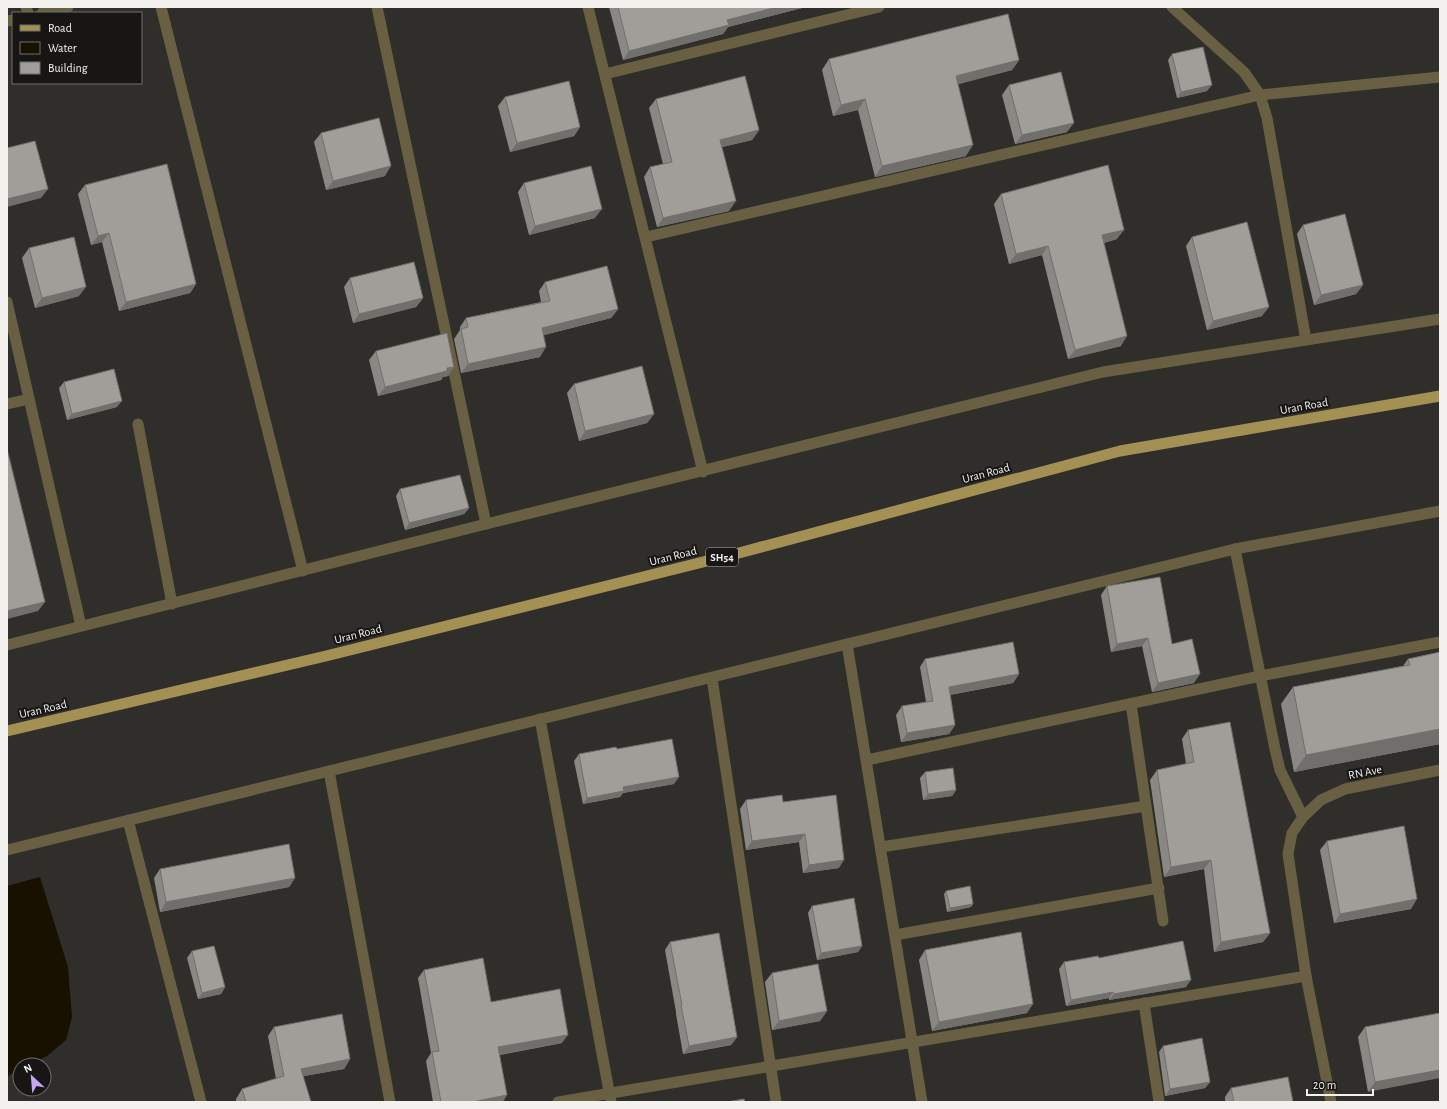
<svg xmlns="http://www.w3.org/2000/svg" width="1447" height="1109" font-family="'Alegreya Sans',sans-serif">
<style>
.water{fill:#181100}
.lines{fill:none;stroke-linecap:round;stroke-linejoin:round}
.minor{stroke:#696043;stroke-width:11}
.primary{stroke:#a39052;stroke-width:11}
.wall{fill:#8a8884}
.shaded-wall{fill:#706f6b}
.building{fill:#a09e99;stroke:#706f6b}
.labels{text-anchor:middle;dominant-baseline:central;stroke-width:4;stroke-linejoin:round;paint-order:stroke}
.shield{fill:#171614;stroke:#b0afad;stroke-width:1}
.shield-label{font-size:11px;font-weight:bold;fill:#f2f1ee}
.street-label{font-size:12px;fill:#f2f1ee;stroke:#171614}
</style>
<rect width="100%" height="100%" fill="#2f2e2a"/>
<path class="water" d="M 40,877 L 68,967 L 72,1017 L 66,1040 L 47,1056 L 29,1065 L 20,1065 L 20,1070 L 7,1076 L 7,886 Z"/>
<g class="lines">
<g class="minor">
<path d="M 26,7 L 28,13"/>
<path d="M 161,7 L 303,571"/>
<path d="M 377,7 L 486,524"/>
<path d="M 588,7 L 703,472"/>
<path d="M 1172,7 L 1244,72 L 1260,95 L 1267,118 L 1306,340"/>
<path d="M 42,13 L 68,7"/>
<path d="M 7,21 L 13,20"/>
<path d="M 605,74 L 879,7"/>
<path d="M 646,237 L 1260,95 L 1440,77"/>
<path d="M 7,302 L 81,626"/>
<path d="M 7,404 L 29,399"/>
<path d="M 138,424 L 172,604"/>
<path d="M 1235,549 L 1275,749 L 1280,770 L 1303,817"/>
<path d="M 847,644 L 922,1102"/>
<path d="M 7,645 L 486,524 L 1103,372 L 1440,319"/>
<path d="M 712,678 L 776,1102"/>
<path d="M 1131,704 L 1163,921"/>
<path d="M 540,719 L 611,1102"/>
<path d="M 867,760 L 1260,676 L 1440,642"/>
<path d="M 329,771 L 390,1102"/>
<path d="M 128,820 L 201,1102"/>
<path d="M 881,847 L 1146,806"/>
<path d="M 7,850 L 1235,549 L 1440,511"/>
<path d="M 895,935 L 1159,888"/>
<path d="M 1144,1003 L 1159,1102"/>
<path d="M 558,1102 L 1306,976"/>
<path d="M 1331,1102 L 1306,976 L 1288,854 L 1292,833 L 1303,817 L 1321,800 L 1345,789 L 1440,770"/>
</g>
<path class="primary" d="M 7,731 L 326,656 L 739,553 L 1120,451 L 1440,396"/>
</g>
<g class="wall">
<path d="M 609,7 L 806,7 L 728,27 L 723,34 L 623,60 Z"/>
<path d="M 1172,54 L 1207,91 L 1177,98 L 1168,60 Z"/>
<path d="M 829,59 L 1019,60 L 1012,70 L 958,84 L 966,156 L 875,177 L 858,110 L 833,116 L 822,70 Z"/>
<path d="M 1009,85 L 1067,132 L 1015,144 L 1002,95 Z"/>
<path d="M 505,97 L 580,127 L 574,136 L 510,152 L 498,106 Z"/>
<path d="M 656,99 L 759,130 L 752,140 L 722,147 L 729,211 L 657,227 L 644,177 L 650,167 L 663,164 L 649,108 Z"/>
<path d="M 321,133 L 385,176 L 326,190 L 314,142 Z"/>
<path d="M 524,183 L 595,218 L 529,235 L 518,192 Z"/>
<path d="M 85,185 L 196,284 L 190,293 L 119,311 L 102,242 L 91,245 L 78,194 Z"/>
<path d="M 1001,194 L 1117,239 L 1104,243 L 1121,346 L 1068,359 L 1042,255 L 1009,264 L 994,204 Z"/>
<path d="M 1303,225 L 1363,285 L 1356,294 L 1314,305 L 1297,234 Z"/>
<path d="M 1192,237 L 1262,316 L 1207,330 L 1186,246 Z"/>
<path d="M 29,248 L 79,296 L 35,308 L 22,258 Z"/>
<path d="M 350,278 L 423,298 L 416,307 L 353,323 L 344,287 Z"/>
<path d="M 545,282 L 618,309 L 611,318 L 544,335 L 540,357 L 461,373 L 454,339 L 460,330 L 460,327 L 466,318 L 541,302 L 539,291 Z"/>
<path d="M 376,351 L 454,367 L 448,376 L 443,377 L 441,380 L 378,396 L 369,360 Z"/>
<path d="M 64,382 L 117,407 L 67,420 L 59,388 Z"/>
<path d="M 574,384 L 654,414 L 647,423 L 579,441 L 567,393 Z"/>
<path d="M 400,489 L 469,508 L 464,514 L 405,530 L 396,496 Z"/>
<path d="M 1107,586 L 1172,644 L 1194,683 L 1152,692 L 1142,646 L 1111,652 L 1101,595 Z"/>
<path d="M 1440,652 L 1440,744 L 1294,772 L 1281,704 L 1293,687 L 1403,666 L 1408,659 Z"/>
<path d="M 925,659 L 1019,674 L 1013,683 L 950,695 L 955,725 L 949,734 L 901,742 L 896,715 L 902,706 L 926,702 L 920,667 Z"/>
<path d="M 1188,730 L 1270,933 L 1263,942 L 1214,952 L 1204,869 L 1164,877 L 1150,780 L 1157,770 L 1186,764 L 1182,739 Z"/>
<path d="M 617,749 L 674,784 L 623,793 L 620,797 L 583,804 L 574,761 L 579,754 Z"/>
<path d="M 925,772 L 956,790 L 952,796 L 923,800 L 920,778 Z"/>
<path d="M 746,800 L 783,802 L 839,868 L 803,873 L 799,842 L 746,850 L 740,809 Z"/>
<path d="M 1327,841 L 1411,909 L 1334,923 L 1320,850 Z"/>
<path d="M 160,869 L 295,878 L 289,887 L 160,912 L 154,878 Z"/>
<path d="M 946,891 L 973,904 L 971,907 L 947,912 L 944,894 Z"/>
<path d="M 812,906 L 862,946 L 858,952 L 817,960 L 808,913 Z"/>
<path d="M 670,942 L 737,1037 L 731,1045 L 683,1054 L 676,1014 L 676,1012 L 665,950 Z"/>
<path d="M 925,950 L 1027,1013 L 932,1031 L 919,960 Z"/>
<path d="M 192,951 L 225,987 L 221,994 L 198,999 L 187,958 Z"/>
<path d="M 1099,958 L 1186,987 L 1109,1000 L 1109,998 L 1066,1006 L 1059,969 L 1064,962 Z"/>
<path d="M 424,970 L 491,1002 L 562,1043 L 500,1055 L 503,1102 L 433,1102 L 426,1061 L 431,1053 L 418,978 Z"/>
<path d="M 772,973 L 827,1011 L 820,1021 L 772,1030 L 765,982 Z"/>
<path d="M 1440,1013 L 1368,1092 L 1358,1037 L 1365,1027 Z"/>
<path d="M 274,1027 L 350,1059 L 344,1069 L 303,1076 L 311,1102 L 236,1102 L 236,1099 L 242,1089 L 276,1079 L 268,1036 Z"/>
<path d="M 1163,1046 L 1210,1082 L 1205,1088 L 1165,1096 L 1159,1052 Z"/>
<path d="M 1231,1088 L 1293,1102 L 1225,1102 L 1225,1097 Z"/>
</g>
<g class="shaded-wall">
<path d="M 777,7 L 806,7 L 728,27 L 723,34 L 623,60 L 629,51 L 727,20 Z"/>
<path d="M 1019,60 L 1012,70 L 948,87 L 956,76 Z"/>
<path d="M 1212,85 L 1207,91 L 1177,98 L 1181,92 Z"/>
<path d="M 865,99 L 858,110 L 833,116 L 841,105 Z"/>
<path d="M 1074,123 L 1067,132 L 1015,144 L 1022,135 Z"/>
<path d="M 580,127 L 574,136 L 510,152 L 517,143 Z"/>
<path d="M 759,130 L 752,140 L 714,149 L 720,140 Z"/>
<path d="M 973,145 L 966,156 L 875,177 L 882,166 Z"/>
<path d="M 391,166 L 385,176 L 326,190 L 333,181 Z"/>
<path d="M 48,189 L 41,198 L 7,207 L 7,199 Z"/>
<path d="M 736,201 L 729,211 L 657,227 L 663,218 Z"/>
<path d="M 602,209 L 595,218 L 529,235 L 535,226 Z"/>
<path d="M 1124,230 L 1117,239 L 1095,245 L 1102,235 Z"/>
<path d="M 109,233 L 102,242 L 91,245 L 98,236 Z"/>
<path d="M 1048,246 L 1042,255 L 1009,264 L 1016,254 Z"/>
<path d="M 196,284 L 190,293 L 119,311 L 126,302 Z"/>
<path d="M 1363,285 L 1356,294 L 1314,305 L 1321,295 Z"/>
<path d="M 86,287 L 79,296 L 35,308 L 42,298 Z"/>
<path d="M 423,298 L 416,307 L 353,323 L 359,314 Z"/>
<path d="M 1269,307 L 1262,316 L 1207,330 L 1213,321 Z"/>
<path d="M 618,309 L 611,318 L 536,337 L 542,328 Z"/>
<path d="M 1127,336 L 1121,346 L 1068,359 L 1075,350 Z"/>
<path d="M 546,347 L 540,357 L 461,373 L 468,364 Z"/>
<path d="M 454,367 L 448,376 L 443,377 L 441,380 L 378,396 L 385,387 L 447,368 Z"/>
<path d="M 122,401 L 117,407 L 67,420 L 72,414 Z"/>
<path d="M 654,414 L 647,423 L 579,441 L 585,431 Z"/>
<path d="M 469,508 L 464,514 L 405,530 L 409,523 Z"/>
<path d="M 45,602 L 38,611 L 7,619 L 7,611 Z"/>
<path d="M 1148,638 L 1142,646 L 1111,652 L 1117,644 Z"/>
<path d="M 1019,674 L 1013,683 L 943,696 L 949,687 Z"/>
<path d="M 1200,674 L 1194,683 L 1152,692 L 1158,683 Z"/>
<path d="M 955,725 L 949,734 L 901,742 L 907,733 Z"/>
<path d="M 1440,729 L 1440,744 L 1294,772 L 1306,755 Z"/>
<path d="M 679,777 L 674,784 L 623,793 L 620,797 L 583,804 L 587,798 L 623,787 Z"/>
<path d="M 956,790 L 952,796 L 923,800 L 928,794 Z"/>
<path d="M 805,834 L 799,842 L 746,850 L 752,841 Z"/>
<path d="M 844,860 L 839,868 L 803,873 L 809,865 Z"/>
<path d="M 1211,860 L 1204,869 L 1164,877 L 1171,867 Z"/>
<path d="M 295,878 L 289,887 L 160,912 L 166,902 Z"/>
<path d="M 1417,899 L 1411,909 L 1334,923 L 1340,914 Z"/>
<path d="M 973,904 L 971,907 L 947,912 L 950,908 Z"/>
<path d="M 1270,933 L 1263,942 L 1214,952 L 1221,942 Z"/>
<path d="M 862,946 L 858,952 L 817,960 L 821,953 Z"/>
<path d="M 1191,980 L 1186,987 L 1109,1000 L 1114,994 Z"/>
<path d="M 225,987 L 221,994 L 198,999 L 202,993 Z"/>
<path d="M 1113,992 L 1109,998 L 1066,1006 L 1071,1000 Z"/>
<path d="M 1033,1004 L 1027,1013 L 932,1031 L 939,1022 Z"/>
<path d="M 827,1011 L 820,1021 L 772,1030 L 779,1021 Z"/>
<path d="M 568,1035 L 562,1043 L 492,1056 L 498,1047 Z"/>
<path d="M 737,1037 L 731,1045 L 683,1054 L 689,1046 Z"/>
<path d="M 350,1059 L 344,1069 L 294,1078 L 301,1069 Z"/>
<path d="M 1440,1070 L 1440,1078 L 1368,1092 L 1375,1082 Z"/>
<path d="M 1210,1082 L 1205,1088 L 1165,1096 L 1170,1089 Z"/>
<path d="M 507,1095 L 503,1102 L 472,1102 Z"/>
</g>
<g class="building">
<path d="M 618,7 L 777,7 L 727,20 L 729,25 L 629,51 Z"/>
<path d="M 1008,14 L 1019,60 L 956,76 L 973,145 L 882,166 L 865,99 L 841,105 L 829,59 Z"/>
<path d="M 1203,47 L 1212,85 L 1181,92 L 1172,54 Z"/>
<path d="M 1061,72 L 1074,123 L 1022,135 L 1009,85 Z"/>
<path d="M 745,76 L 759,130 L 720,140 L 736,201 L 663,218 L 650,167 L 672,162 L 656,99 Z"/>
<path d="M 569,81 L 580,127 L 517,143 L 505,97 Z"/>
<path d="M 379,118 L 391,166 L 333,181 L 321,133 Z"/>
<path d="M 35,141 L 48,189 L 7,199 L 7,148 Z"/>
<path d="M 167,164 L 196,284 L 126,302 L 109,233 L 98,236 L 85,185 Z"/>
<path d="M 1108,165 L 1124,230 L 1102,235 L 1127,336 L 1075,350 L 1048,246 L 1016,254 L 1001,194 Z"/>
<path d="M 591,166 L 602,209 L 535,226 L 524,183 Z"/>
<path d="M 1345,214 L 1363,285 L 1321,295 L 1303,225 Z"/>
<path d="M 1247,222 L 1269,307 L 1213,321 L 1192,237 Z"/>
<path d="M 74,237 L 86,287 L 42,298 L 29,248 Z"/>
<path d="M 414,262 L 423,298 L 359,314 L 350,278 Z"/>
<path d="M 607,266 L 618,309 L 542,328 L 546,347 L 468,364 L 461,329 L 468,327 L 466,318 L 550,301 L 545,282 Z"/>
<path d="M 447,333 L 454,367 L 447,368 L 447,371 L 385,387 L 376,351 Z"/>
<path d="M 642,366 L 654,414 L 585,431 L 574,384 Z"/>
<path d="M 114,369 L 122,401 L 72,414 L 64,382 Z"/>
<path d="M 7,449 L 45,602 L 7,611 Z"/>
<path d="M 460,475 L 469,508 L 409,523 L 400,489 Z"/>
<path d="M 1160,577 L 1172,644 L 1192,639 L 1200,674 L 1158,683 L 1148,638 L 1117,644 L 1107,586 Z"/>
<path d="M 1013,642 L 1019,674 L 949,687 L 955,725 L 907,733 L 902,706 L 933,701 L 925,659 Z"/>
<path d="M 1440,652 L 1440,729 L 1306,755 L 1293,687 L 1410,665 L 1408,659 Z"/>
<path d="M 1230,722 L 1270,933 L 1221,942 L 1211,860 L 1171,867 L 1157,770 L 1194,762 L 1188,730 Z"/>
<path d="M 672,739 L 679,777 L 623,787 L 624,791 L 587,798 L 579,754 L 616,747 L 617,749 Z"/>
<path d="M 953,768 L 956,790 L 928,794 L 925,772 Z"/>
<path d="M 782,795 L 783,802 L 836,795 L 844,860 L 809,865 L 805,834 L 752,841 L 746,800 Z"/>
<path d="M 1404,826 L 1417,899 L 1340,914 L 1327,841 Z"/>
<path d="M 289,844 L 295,878 L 166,902 L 160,869 Z"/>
<path d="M 970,886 L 973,904 L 950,908 L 946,891 Z"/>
<path d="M 854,898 L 862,946 L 821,953 L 812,906 Z"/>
<path d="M 1021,932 L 1033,1004 L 939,1022 L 925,950 Z"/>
<path d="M 719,933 L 737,1037 L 689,1046 L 681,1005 L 682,1005 L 670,942 Z"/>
<path d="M 1183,941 L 1191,980 L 1114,994 L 1113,992 L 1071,1000 L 1064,962 L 1098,956 L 1099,958 Z"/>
<path d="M 214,946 L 225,987 L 202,993 L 192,951 Z"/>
<path d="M 483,958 L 491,1002 L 560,989 L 568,1035 L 498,1047 L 507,1095 L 472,1102 L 441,1102 L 432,1052 L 439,1051 L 424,970 Z"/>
<path d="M 818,964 L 827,1011 L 779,1021 L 772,973 Z"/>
<path d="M 1440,1013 L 1440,1070 L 1375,1082 L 1365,1027 Z"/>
<path d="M 342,1014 L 350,1059 L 301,1069 L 311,1102 L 246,1102 L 242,1089 L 284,1076 L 274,1027 Z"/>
<path d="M 1202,1038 L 1210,1082 L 1170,1089 L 1163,1046 Z"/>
<path d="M 1288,1077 L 1293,1102 L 1234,1102 L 1231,1088 Z"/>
<path d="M 744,1099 L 745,1102 L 727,1102 Z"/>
</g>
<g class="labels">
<rect class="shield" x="706" y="548" width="32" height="18" rx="3"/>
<g class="shield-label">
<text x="722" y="557">SH54</text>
</g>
<g class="street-label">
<text transform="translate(1304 406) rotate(-10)">Uran Road</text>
<text transform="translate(986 473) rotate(-15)">Uran Road</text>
<text transform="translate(673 556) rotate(-14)">Uran Road</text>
<text transform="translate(358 634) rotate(-14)">Uran Road</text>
<text transform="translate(43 709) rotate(-13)">Uran Road</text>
<text transform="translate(1365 772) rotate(-11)">RN Ave</text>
</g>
</g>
<rect width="1447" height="1109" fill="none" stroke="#f2f1ee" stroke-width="16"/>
<rect x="12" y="12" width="130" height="72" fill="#171614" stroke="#6f6e6b"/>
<rect x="20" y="25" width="20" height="6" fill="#a39052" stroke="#6f6e6b"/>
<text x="48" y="32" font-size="12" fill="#f2f1ee">Road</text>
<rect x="20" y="42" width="20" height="12" fill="#181100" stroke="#6f6e6b"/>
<text x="48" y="52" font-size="12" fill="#f2f1ee">Water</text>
<rect x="20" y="62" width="20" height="12" fill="#a09e99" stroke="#6f6e6b"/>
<text x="48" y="72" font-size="12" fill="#f2f1ee">Building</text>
<g transform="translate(32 1077) rotate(334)"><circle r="19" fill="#171614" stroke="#6f6e6b"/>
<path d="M0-3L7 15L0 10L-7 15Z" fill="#c5a6f0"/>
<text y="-6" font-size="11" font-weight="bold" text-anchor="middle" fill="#f2f1ee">N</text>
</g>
<path d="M1307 1089v6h66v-6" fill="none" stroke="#f2f1ee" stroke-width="2"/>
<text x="1313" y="1089" font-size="12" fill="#f2f1ee" stroke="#171614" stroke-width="3" paint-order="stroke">20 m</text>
</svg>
